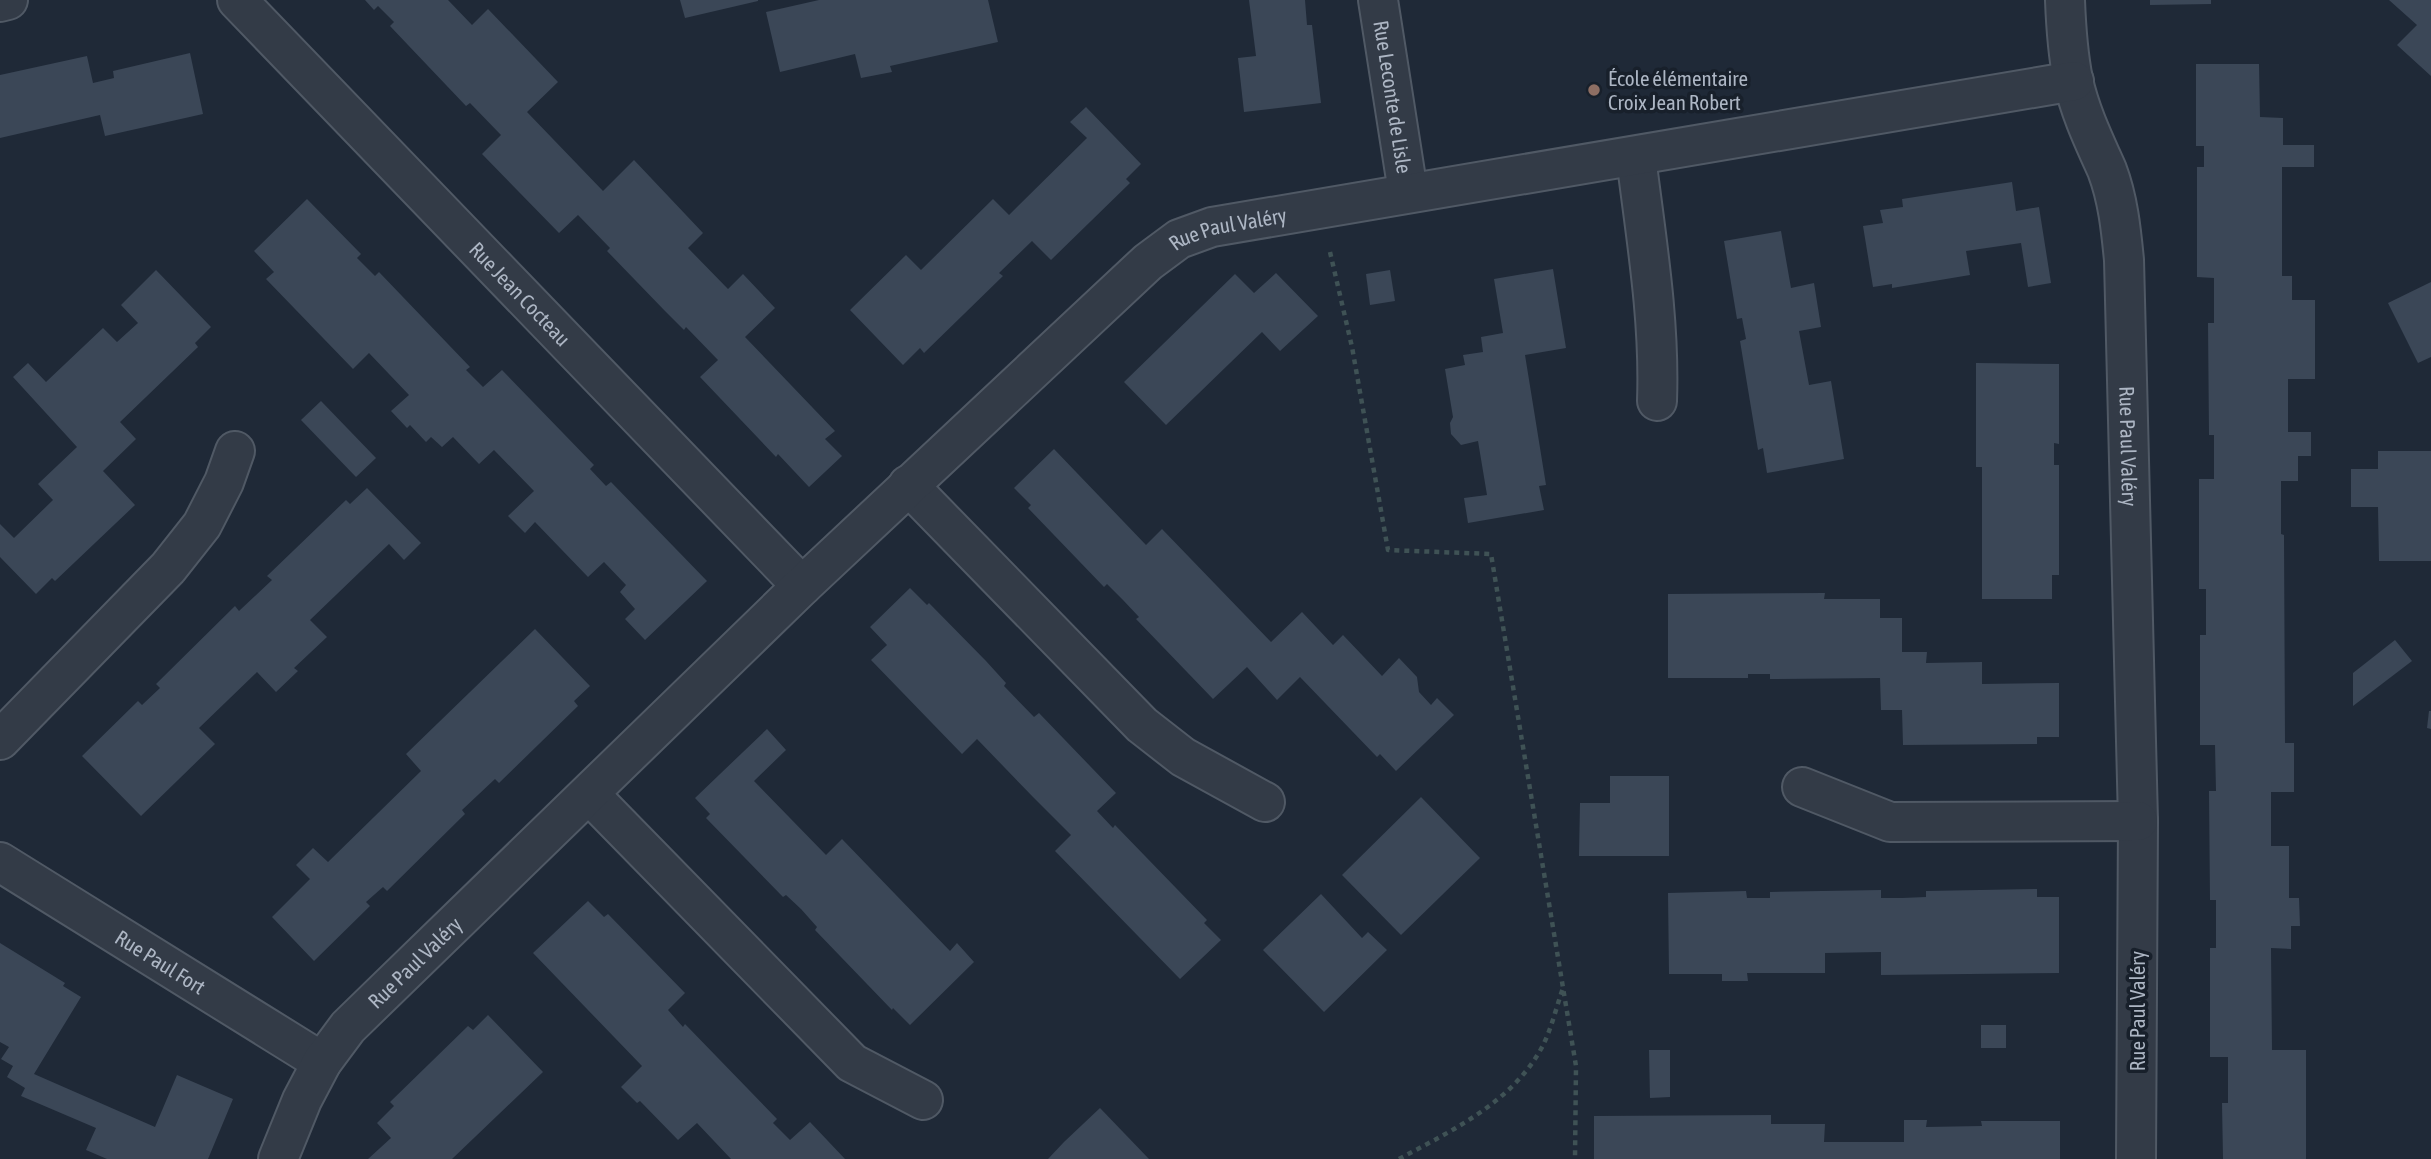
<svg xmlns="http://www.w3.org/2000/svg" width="2431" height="1159" font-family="'Asap Condensed',sans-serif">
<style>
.building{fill:#3b4757}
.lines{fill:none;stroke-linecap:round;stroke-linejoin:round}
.minor-casing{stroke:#505965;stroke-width:42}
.path{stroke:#3f5255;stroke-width:4.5;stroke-dasharray:5 5;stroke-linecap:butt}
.minor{stroke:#333b47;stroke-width:38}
.education-dot{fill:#8d6e63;stroke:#18202b;stroke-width:2.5}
.labels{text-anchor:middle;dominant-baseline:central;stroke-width:7;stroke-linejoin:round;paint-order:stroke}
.poi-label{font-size:21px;fill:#adb6c4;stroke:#18202b;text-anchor:start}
.street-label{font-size:21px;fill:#adb6c4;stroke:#18202b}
</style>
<rect width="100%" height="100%" fill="#1f2937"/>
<g class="building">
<path d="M 365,0 L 448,0 L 472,25 L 488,9 L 558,82 L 527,112 L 603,191 L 634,160 L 703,233 L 688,248 L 728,289 L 743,274 L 775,308 L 745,337 L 835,431 L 825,439 L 842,456 L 809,487 L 778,454 L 776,457 L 700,377 L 718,360 L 686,327 L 684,330 L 665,311 L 607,251 L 610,248 L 578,215 L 559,233 L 482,154 L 501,135 L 470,103 L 466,106 L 408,45 L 390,26 L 394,22 L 378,6 L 374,10 Z"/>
<path d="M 680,0 L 758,0 L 758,1 L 685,18 Z"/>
<path d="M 819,0 L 988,0 L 998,42 L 890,66 L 892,72 L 861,78 L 855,54 L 780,72 L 766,12 Z"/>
<path d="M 1249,0 L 1305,0 L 1307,25 L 1312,25 L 1321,103 L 1244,112 L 1238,58 L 1256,56 Z"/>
<path d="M 2150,0 L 2211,0 L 2211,4 L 2150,5 Z"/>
<path d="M 2389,0 L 2431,0 L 2431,76 L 2397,45 L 2417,25 Z"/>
<path d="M 190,53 L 203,114 L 105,136 L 100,115 L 0,138 L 0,75 L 87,56 L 93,83 L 114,78 L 113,71 Z"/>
<path d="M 2196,64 L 2259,64 L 2260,117 L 2283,118 L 2283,145 L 2314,145 L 2314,167 L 2282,167 L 2282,276 L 2292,276 L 2292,300 L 2315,300 L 2315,379 L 2288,379 L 2288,432 L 2311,432 L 2311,456 L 2298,456 L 2298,481 L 2281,481 L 2281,534 L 2284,535 L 2285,743 L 2294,743 L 2294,792 L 2271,792 L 2271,846 L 2289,846 L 2289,898 L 2299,898 L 2300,926 L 2291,926 L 2291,949 L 2271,948 L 2272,1050 L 2306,1050 L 2306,1159 L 2223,1159 L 2222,1103 L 2228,1103 L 2228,1057 L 2210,1057 L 2210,948 L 2216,948 L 2216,900 L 2210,900 L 2209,791 L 2216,791 L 2215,745 L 2200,745 L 2200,635 L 2206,635 L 2206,589 L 2199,589 L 2199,479 L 2214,479 L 2214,435 L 2209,435 L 2208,323 L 2214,323 L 2214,278 L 2197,277 L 2197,167 L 2204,167 L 2204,146 L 2196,146 Z"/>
<path d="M 1086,107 L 1141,164 L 1126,179 L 1130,183 L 1051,260 L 1032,241 L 999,273 L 1003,276 L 924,353 L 920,348 L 903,365 L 850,310 L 906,255 L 921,270 L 993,199 L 1009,215 L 1087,138 L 1070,122 Z"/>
<path d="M 2012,182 L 2016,211 L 2039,207 L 2051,283 L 2028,287 L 2021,243 L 1966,251 L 1970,275 L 1892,288 L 1892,284 L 1873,287 L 1863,226 L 1883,223 L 1880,210 L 1903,207 L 1902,199 Z"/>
<path d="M 307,199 L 361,254 L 357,258 L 375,276 L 379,272 L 470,367 L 466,370 L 483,387 L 502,370 L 594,465 L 590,469 L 606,486 L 611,482 L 707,581 L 645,640 L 625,619 L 635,609 L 620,592 L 626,585 L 604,562 L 588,577 L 535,522 L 525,533 L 508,516 L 534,491 L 494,450 L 479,464 L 453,437 L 442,447 L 431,437 L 426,442 L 410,425 L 407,428 L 391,411 L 409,395 L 369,353 L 353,369 L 266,279 L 274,272 L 254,251 Z"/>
<path d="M 1781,231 L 1791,288 L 1814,283 L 1821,327 L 1799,331 L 1809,385 L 1831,381 L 1844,459 L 1767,473 L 1763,448 L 1758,450 L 1740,341 L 1746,339 L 1742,318 L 1737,319 L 1724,241 Z"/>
<path d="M 1553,269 L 1566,348 L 1525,355 L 1546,485 L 1539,486 L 1544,510 L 1468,523 L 1464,498 L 1487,495 L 1478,441 L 1461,445 L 1451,434 L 1450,423 L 1453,417 L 1445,369 L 1465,365 L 1463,355 L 1483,352 L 1481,337 L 1503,333 L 1494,279 Z"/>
<path d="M 156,270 L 211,327 L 195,343 L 198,347 L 120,422 L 136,439 L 103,471 L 135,505 L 55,581 L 52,578 L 36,594 L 0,557 L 0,524 L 14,538 L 53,500 L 38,484 L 77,447 L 13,377 L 28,363 L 46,382 L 103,328 L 117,342 L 138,323 L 121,305 Z"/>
<path d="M 1390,270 L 1395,301 L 1370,305 L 1366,274 Z"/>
<path d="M 1276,273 L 1318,316 L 1280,351 L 1262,332 L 1166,425 L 1124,382 L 1235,274 L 1254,293 Z"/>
<path d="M 2431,282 L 2431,357 L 2418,363 L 2388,303 Z"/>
<path d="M 1976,363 L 2059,364 L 2059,444 L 2054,443 L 2054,465 L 2059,465 L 2059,575 L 2052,575 L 2052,599 L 1982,599 L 1982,467 L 1976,467 Z"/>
<path d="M 321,401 L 376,458 L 356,477 L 301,420 Z"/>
<path d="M 1054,449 L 1146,545 L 1162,529 L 1271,642 L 1302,612 L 1333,645 L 1343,635 L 1382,676 L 1399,658 L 1417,677 L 1419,692 L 1431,705 L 1437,698 L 1454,715 L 1396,771 L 1380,754 L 1377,757 L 1300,677 L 1277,700 L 1247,667 L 1213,699 L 1136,619 L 1139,617 L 1123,600 L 1107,584 L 1104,587 L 1028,508 L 1031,505 L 1014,488 Z"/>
<path d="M 2378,451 L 2431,451 L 2431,561 L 2379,561 L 2378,507 L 2351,507 L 2351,469 L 2378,469 Z"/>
<path d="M 367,488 L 421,543 L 404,560 L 389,544 L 310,620 L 327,637 L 294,668 L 298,671 L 276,692 L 257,672 L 199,728 L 215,744 L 141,816 L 82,756 L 138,701 L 142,705 L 160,688 L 156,684 L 235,606 L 239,611 L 272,580 L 267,576 L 346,500 L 350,504 Z"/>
<path d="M 910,588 L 927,605 L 929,603 L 986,661 L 1006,683 L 1004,686 L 1034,717 L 1039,713 L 1116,793 L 1097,811 L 1113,828 L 1115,825 L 1207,920 L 1204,923 L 1221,940 L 1180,979 L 1055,851 L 1071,835 L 1033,797 L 977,739 L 962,754 L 871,660 L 887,645 L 870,627 Z"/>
<path d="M 1825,593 L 1824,599 L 1880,599 L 1880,618 L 1902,618 L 1902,652 L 1927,652 L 1926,663 L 1982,662 L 1982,684 L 2059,683 L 2059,737 L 2037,737 L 2037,744 L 1903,745 L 1902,710 L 1881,710 L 1880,678 L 1770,679 L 1770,674 L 1748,674 L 1748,678 L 1668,678 L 1668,594 Z"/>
<path d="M 535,629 L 590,686 L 574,701 L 578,706 L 499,783 L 495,779 L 462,810 L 465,814 L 387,891 L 383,887 L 366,902 L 370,906 L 314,961 L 272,917 L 310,879 L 296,865 L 313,848 L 328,862 L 421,771 L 406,754 Z"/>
<path d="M 2395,640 L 2412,661 L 2353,706 L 2353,673 Z"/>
<path d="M 2429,711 L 2431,711 L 2431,729 L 2427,728 Z"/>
<path d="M 767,729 L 786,750 L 754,781 L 826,855 L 842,839 L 950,951 L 957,943 L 974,962 L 910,1025 L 893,1008 L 892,1010 L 815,930 L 817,927 L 801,909 L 786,895 L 783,897 L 706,818 L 710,814 L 695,798 Z"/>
<path d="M 1610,776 L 1669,776 L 1669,856 L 1579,856 L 1580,803 L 1610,803 Z"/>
<path d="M 1421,797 L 1480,858 L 1401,935 L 1342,875 Z"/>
<path d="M 2037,889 L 2037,897 L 2059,897 L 2059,973 L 1881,975 L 1881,952 L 1825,953 L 1825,973 L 1747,973 L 1748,981 L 1722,981 L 1722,974 L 1669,974 L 1668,893 L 1746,891 L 1747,898 L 1770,898 L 1770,892 L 1881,890 L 1881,898 L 1902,898 L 1926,897 L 1926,891 Z"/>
<path d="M 1321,894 L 1362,938 L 1368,932 L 1387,950 L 1324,1012 L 1263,950 Z"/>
<path d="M 588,901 L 604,917 L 608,914 L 685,993 L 668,1010 L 683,1027 L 685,1024 L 777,1119 L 773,1123 L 790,1140 L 810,1122 L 845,1159 L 731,1159 L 697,1123 L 678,1140 L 640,1101 L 637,1103 L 621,1087 L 642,1066 L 533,953 Z"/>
<path d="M 0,943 L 65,983 L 63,986 L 81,997 L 34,1074 L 155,1127 L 177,1075 L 233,1099 L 208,1159 L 107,1159 L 86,1150 L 96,1128 L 21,1096 L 25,1088 L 7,1077 L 13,1066 L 1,1059 L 9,1047 L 0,1042 Z"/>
<path d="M 488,1015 L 543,1072 L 452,1159 L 368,1159 L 391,1138 L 377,1123 L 394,1106 L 390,1102 L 468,1026 L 473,1030 Z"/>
<rect x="1981" y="1025" width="25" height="23"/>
<path d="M 1649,1050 L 1670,1050 L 1670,1097 L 1650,1098 Z"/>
<path d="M 1100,1108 L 1149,1159 L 1048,1159 L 1064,1142 Z"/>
<path d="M 1771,1115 L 1771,1124 L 1825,1124 L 1824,1142 L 1904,1142 L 1904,1120 L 1927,1120 L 1926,1127 L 1982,1126 L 1981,1121 L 2060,1121 L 2060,1159 L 1594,1159 L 1594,1116 Z"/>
</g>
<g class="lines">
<g class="minor-casing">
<g id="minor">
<path id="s1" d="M 237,0 L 802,586"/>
<path id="s2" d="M 1378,0 L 1408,192"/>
<path id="s3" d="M 2065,0 C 2066,27 2068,54 2073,80 C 2080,112 2094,141 2107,170 C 2118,199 2121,229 2124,260 L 2138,821 L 2136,1159"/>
<path d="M 0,2 L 8,0"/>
<path d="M 1636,157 C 1646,238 1660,319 1657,401"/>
<path d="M 908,485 L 1142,725 L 1183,757 L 1265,802"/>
<path d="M 0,740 L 168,568 L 202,525 L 224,482 L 235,451"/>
<path d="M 1802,787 L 1890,822 L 2138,821"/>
<path d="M 589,794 L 852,1063 L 923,1100"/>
<path id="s4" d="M 0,862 L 322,1062"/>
<path id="s5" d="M 278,1159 L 302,1100 L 322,1062 L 348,1027 L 802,586 L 1148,262 L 1179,239 L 1212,227 L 2074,81"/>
</g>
</g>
<g class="path">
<path d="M 1330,252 L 1352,347 L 1388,550 L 1491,554 L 1576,1066 L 1575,1159"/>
<path d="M 1399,1159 C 1451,1131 1511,1103 1541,1049 C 1551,1031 1556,1008 1563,988"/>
</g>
<use href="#minor" class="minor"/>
</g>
<circle class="education-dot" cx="1594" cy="90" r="7"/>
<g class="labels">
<g class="poi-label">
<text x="1608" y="78">École élémentaire<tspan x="1608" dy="24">Croix Jean Robert</tspan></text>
</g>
<g class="street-label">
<text stroke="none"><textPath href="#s2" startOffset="98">Rue Leconte de Lisle</textPath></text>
<text stroke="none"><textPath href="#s5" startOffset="1346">Rue Paul Valéry</textPath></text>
<text stroke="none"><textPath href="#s1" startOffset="408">Rue Jean Cocteau</textPath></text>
<text stroke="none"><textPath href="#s3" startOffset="455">Rue Paul Valéry</textPath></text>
<text stroke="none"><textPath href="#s4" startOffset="189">Rue Paul Fort</textPath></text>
<text stroke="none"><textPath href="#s5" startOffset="243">Rue Paul Valéry</textPath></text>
<text transform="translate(2137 1011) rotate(-90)">Rue Paul Valéry</text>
</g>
</g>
</svg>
